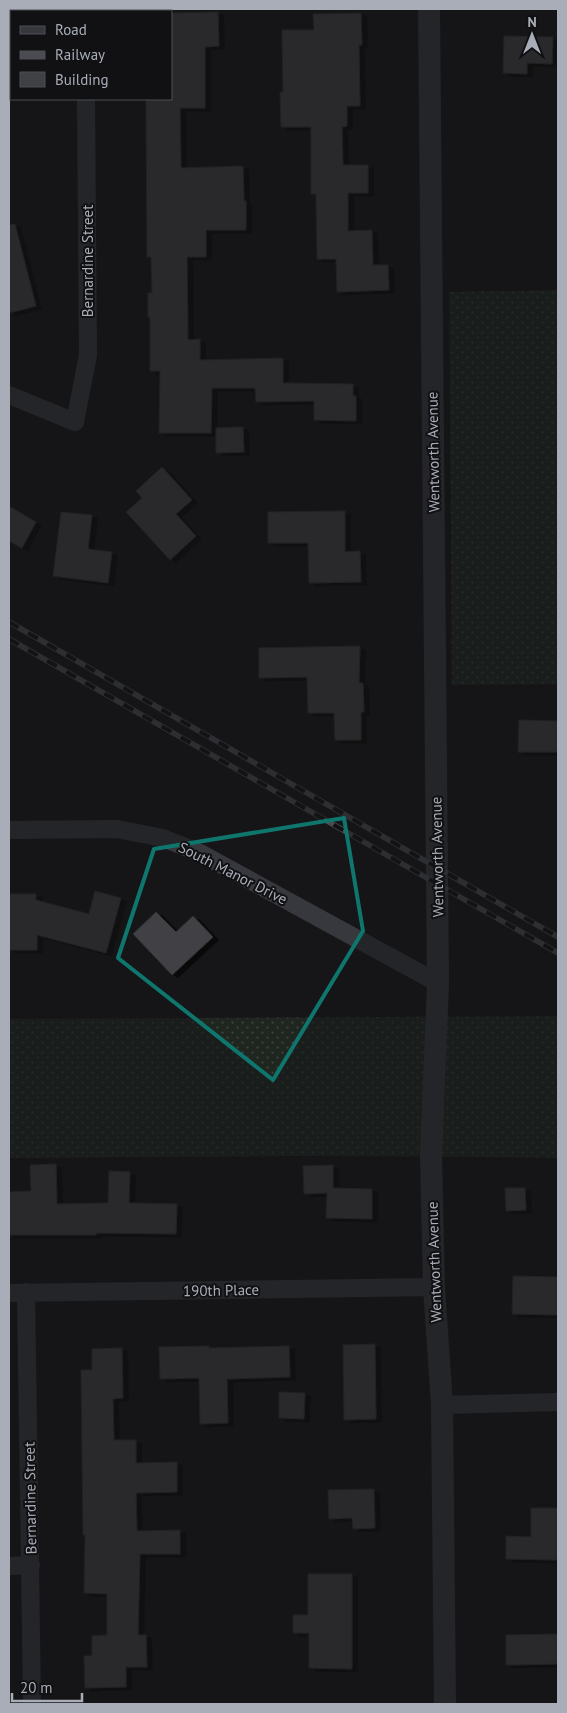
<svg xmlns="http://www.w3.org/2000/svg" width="567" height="1713" font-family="'PT Sans',sans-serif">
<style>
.grass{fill:url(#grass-dots)}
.building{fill:#404145;stroke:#303034;filter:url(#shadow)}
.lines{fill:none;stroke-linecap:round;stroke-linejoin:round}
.minor{stroke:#37383d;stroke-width:18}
.tertiary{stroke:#37383d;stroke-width:22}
.rail-casing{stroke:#4a4c52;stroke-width:5.5}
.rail{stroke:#111113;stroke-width:4;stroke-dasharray:11;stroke-linecap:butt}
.marked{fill:none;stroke:#0f766e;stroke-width:4;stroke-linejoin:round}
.labels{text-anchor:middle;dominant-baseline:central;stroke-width:4;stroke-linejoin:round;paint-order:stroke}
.street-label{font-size:15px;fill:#a8adb8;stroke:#111113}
</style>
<defs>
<pattern id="grass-dots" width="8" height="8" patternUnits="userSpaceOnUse" patternTransform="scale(1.25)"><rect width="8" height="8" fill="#1e261f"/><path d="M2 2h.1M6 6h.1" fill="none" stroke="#3c433d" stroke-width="1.8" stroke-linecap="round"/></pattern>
<filter id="shadow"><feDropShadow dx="5.5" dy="3" stdDeviation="0" flood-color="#0009"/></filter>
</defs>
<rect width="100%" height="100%" fill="#161618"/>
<g class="grass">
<path d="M 558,290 L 558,684 L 452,685 L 449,292 Z"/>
<path d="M 558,1016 L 558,1158 C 375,1155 192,1156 9,1158 L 9,1019 Z"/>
</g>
<g class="building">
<path d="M 218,12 L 219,46 L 205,47 L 205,108 L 180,108 L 181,168 L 243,166 L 244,201 L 246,201 L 246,230 L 206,230 L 206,257 L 187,257 L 188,340 L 200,339 L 200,360 L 283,358 L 283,383 L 353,384 L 353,396 L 356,396 L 356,421 L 314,420 L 314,401 L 256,402 L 255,388 L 212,388 L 211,433 L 159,433 L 160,371 L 150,371 L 150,317 L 148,317 L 148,293 L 152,293 L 151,257 L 147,257 L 146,99 L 171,99 L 171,13 Z"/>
<path d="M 361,13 L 362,45 L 359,45 L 360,106 L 347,106 L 347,126 L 342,127 L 343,165 L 368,165 L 368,193 L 348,193 L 348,231 L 372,230 L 373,265 L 388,265 L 389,290 L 337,292 L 336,259 L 317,259 L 316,194 L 311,194 L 311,127 L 281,127 L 280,92 L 283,92 L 282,30 L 314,30 L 313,14 Z"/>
<path d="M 504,36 L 553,37 L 552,64 L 527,63 L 527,74 L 503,73 Z"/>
<path d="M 15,224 L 36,306 L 9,313 L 9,225 Z"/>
<path d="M 243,427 L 244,452 L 216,453 L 216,428 Z"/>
<path d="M 162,467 L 192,500 L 176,514 L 196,536 L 170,560 L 126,512 L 142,498 L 136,491 Z"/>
<path d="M 9,506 L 36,522 L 22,548 L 9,541 Z"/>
<path d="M 345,511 L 345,552 L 360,551 L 361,582 L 309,583 L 308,543 L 268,543 L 268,512 Z"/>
<path d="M 61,512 L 92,515 L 88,549 L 112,552 L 108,583 L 53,576 Z"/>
<path d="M 360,646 L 359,683 L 363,683 L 364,712 L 361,712 L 361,740 L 335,740 L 334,713 L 308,713 L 307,677 L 259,678 L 259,648 Z"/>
<path d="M 519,720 L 558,721 L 558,752 L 518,752 Z"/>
<path d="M 95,891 L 121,898 L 106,953 L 37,935 L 37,950 L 9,950 L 9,894 L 36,894 L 36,900 L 89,914 Z"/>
<path d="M 156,912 L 176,932 L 193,916 L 213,937 L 172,975 L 133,934 Z"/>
<path d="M 56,1164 L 57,1204 L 108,1203 L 109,1171 L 130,1172 L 129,1203 L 177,1204 L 176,1234 L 96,1233 L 96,1235 L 9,1235 L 9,1192 L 31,1191 L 30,1165 Z"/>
<path d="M 333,1165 L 333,1188 L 372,1189 L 372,1219 L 326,1218 L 327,1193 L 304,1194 L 303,1166 Z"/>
<path d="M 505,1188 L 525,1188 L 526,1210 L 506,1211 Z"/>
<path d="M 513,1276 L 558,1277 L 558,1315 L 512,1314 Z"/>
<path d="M 375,1344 L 376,1419 L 344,1420 L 343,1345 Z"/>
<path d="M 209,1346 L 209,1348 L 289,1346 L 290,1377 L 227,1379 L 228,1423 L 200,1424 L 199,1378 L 160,1379 L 159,1347 Z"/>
<path d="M 122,1348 L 123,1398 L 113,1399 L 114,1440 L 136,1440 L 136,1463 L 177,1462 L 177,1492 L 136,1493 L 137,1531 L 180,1530 L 180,1554 L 140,1554 L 138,1635 L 146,1635 L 147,1667 L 126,1667 L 126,1687 L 85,1688 L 84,1656 L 92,1656 L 92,1636 L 107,1635 L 107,1594 L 84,1593 L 85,1535 L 83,1535 L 81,1370 L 92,1370 L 92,1349 Z"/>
<path d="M 279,1392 L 305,1393 L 304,1419 L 279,1418 Z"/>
<path d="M 374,1489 L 375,1528 L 353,1529 L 352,1518 L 329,1519 L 328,1490 Z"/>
<path d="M 531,1508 L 558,1508 L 557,1560 L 506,1559 L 506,1536 L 531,1537 Z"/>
<path d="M 308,1574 L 352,1574 L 352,1669 L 309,1668 L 309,1633 L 293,1633 L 293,1615 L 308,1615 Z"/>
<path d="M 558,1634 L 558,1664 L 506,1665 L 506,1635 Z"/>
</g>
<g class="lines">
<g class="minor">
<path d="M 85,9 L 85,11"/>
<path d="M 9,395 L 75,422 L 88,355 L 86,99"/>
<path d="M 9,830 L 117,829 L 163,838 L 200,853 L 438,983"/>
<path d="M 26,1292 L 32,1704"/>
<path d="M 9,1293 L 434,1287"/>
<path d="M 442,1405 L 558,1402"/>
<path d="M 9,1566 L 31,1565"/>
</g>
<path class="tertiary" d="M 429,9 L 438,983 L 431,1156 L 434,1287 L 442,1405 L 445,1704"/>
<g class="rail-casing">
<g id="rail">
<path d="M 9,622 L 558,937"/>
<path d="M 9,639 L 558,953"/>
</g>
</g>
<use href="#rail" class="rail"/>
</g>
<path d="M0 0H567V1713H0ZM 344,818 L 363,931 L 273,1080 L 118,958 L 154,849 Z" fill="#161618" fill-opacity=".55" fill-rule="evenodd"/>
<path class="marked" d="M 344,818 L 363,931 L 273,1080 L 118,958 L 154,849 Z"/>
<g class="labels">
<g class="street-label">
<text transform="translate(87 261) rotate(-90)">Bernardine Street</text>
<text transform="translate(433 452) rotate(-91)">Wentworth Avenue</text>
<text transform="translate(437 857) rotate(-91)">Wentworth Avenue</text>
<text transform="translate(233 873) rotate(27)">South Manor Drive</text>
<text transform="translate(434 1262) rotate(-92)">Wentworth Avenue</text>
<text transform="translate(221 1290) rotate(-1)">190th Place</text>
<text transform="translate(30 1498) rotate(-91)">Bernardine Street</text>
</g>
</g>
<rect width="567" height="1713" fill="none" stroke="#a8adb8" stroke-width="20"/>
<rect x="10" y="10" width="162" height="90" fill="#111113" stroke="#4d4f55"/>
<rect x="20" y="26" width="25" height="8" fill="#37383d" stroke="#4d4f55"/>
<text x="55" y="35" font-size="15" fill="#a8adb8">Road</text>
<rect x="20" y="51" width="25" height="8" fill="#4a4c52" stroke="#4d4f55"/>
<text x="55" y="60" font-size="15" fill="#a8adb8">Railway</text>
<rect x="20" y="72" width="25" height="15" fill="#404145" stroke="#4d4f55"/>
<text x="55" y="85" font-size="15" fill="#a8adb8">Building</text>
<g transform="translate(532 35)" stroke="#111113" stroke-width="4" paint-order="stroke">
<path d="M0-4L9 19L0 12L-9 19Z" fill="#a8adb8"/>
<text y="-8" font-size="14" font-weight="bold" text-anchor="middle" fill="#a8adb8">N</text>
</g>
<path d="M12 1693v8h70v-8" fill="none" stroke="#a8adb8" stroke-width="2.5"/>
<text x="20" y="1693" font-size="15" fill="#a8adb8" stroke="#111113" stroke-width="4" paint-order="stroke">20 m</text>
</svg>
